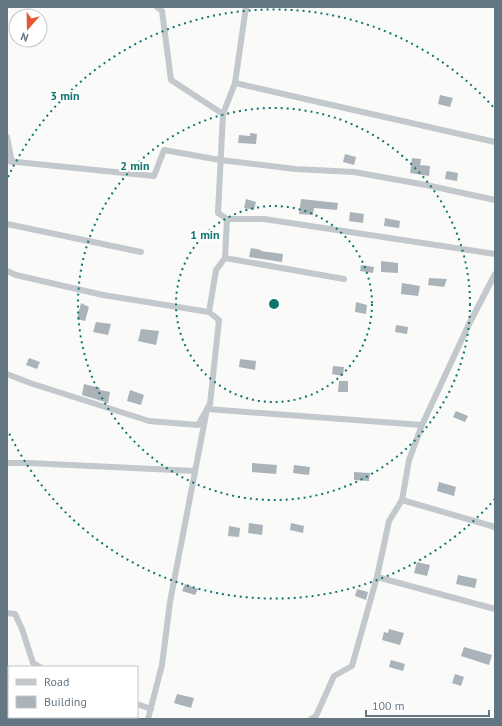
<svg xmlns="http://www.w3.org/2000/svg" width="502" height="726" font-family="'PT Sans',sans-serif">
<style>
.building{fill:#aab3b9}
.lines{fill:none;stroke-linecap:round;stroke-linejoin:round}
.minor{stroke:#c3c8cc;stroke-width:6}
.ring{fill:none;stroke:#0f766e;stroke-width:2;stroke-dasharray:2 4}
.centre{fill:#0f766e;stroke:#fff;stroke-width:2}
.ring-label{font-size:12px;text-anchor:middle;font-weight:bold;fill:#0f766e;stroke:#fff;stroke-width:4;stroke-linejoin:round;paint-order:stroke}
</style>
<rect width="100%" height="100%" fill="#fafaf8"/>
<g class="building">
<path d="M 440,95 L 453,98 L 450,107 L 438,104 Z"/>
<path d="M 250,133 L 257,134 L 256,144 L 238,143 L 239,135 L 250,136 Z"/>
<path d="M 345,154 L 356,157 L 354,165 L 343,162 Z"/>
<path d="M 412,158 L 421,159 L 420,165 L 430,166 L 429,176 L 410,173 Z"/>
<path d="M 447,171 L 458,173 L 457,181 L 445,179 L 446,173 Z"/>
<path d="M 246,199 L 256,202 L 254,210 L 244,208 Z"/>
<path d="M 301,199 L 338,203 L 337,210 L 314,208 L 313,215 L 299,214 Z"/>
<path d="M 350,212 L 364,214 L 363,223 L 349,221 Z"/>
<path d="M 385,218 L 400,221 L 399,228 L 384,226 Z"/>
<path d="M 251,248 L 261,250 L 261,251 L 283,254 L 282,262 L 249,257 Z"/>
<path d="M 381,261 L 398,263 L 398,273 L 381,272 Z"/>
<path d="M 361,265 L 374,267 L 373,273 L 360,271 Z"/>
<path d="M 429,278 L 447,279 L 444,287 L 428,285 Z"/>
<path d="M 402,283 L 420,286 L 418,296 L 401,294 Z"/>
<path d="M 356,302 L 367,305 L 366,314 L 355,312 Z"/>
<path d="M 81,303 L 89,307 L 85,321 L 77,319 Z"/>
<path d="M 96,322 L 111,324 L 108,335 L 93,332 Z"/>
<path d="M 396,325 L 408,327 L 407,334 L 395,332 Z"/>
<path d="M 141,329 L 159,331 L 156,345 L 138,341 Z"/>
<path d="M 29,358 L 40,362 L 37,369 L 26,365 Z"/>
<path d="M 240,359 L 256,361 L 255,370 L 239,367 Z"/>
<path d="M 333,366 L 344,367 L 343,376 L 332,374 Z"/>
<path d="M 339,381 L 348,381 L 348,392 L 338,392 Z"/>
<path d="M 84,384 L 100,388 L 100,390 L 110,392 L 108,403 L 82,395 Z"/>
<path d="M 130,390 L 144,395 L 141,405 L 127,401 Z"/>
<path d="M 456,411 L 468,416 L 465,422 L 453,417 Z"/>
<path d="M 252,463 L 277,465 L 276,474 L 252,472 Z"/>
<path d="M 294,465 L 310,467 L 309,475 L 293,473 Z"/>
<path d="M 354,472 L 370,473 L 369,481 L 354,480 Z"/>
<path d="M 439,482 L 456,487 L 454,496 L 437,491 Z"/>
<path d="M 249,523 L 263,525 L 262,535 L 248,533 Z"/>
<path d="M 291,523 L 304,526 L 303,533 L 290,530 Z"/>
<path d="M 229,526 L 240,528 L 239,537 L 228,536 Z"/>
<path d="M 417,562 L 430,565 L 427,576 L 414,573 Z"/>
<path d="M 458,575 L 477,579 L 475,588 L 456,584 Z"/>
<path d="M 185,584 L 198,589 L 195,595 L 182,591 Z"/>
<path d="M 357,589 L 368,592 L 366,600 L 355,596 Z"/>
<path d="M 389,629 L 404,633 L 400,645 L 382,640 L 384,632 L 388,633 Z"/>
<path d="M 464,647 L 492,655 L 489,665 L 461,656 Z"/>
<path d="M 391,660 L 405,664 L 403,671 L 389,667 Z"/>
<path d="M 455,674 L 464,677 L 461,686 L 452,683 Z"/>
<path d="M 177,694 L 194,698 L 191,708 L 174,703 Z"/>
</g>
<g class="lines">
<g class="minor">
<path d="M 157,7 L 162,11 L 171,80 L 223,114"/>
<path d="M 235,83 L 495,142"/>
<path d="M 7,137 L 12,162"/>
<path d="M 7,161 L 154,176 L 164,150 L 220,160 L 295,169 L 354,172 L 426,185 L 495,200"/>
<path d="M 227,219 L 264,219 L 495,254"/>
<path d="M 7,224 L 141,252"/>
<path d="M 225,258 L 344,279"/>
<path d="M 7,271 L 16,275 L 103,295 L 209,312"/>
<path d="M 7,374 L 30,383 L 149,421 L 198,425 L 210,404 L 219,320 L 209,312 L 216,270 L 225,258 L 227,219 L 218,213 L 223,114 L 235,83 L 246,7"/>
<path d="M 7,463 L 29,463 L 195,471"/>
<path d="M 402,500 L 495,527"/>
<path d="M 377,577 L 495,609"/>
<path d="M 7,613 L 15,614 L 22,629 L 33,663 L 40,667"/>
<path d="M 137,704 L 151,709"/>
<path d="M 148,719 L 162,665 L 170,602 L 207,409 L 422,425"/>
<path d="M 311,719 L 316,716 L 334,676 L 352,666 L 377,577 L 389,521 L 402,500 L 409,460 L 422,425 L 469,324 L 495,274"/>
</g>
</g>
<g class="ring">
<circle cx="274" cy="304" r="98"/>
<circle cx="274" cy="304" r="196"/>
<path d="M495 499A295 295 0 0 1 8 431M8 177A295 295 0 0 1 495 109"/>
</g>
<circle cx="274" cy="304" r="6" class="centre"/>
<g class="ring-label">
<text x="65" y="100">3 min</text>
<text x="135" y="170">2 min</text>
<text x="205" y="239">1 min</text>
</g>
<rect width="502" height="726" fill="none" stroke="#657683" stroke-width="16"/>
<rect x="8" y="666" width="130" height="52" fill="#ffffff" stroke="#c1c8cd"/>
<rect x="16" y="679" width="20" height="6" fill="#c3c8cc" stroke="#c1c8cd"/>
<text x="44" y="686" font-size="12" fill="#657683">Road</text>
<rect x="16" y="696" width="20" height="12" fill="#aab3b9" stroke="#c1c8cd"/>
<text x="44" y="706" font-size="12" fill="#657683">Building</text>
<g transform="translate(28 28) rotate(200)"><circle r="19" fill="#ffffff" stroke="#c1c8cd"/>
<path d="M0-3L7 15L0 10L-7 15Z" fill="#e4572e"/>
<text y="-6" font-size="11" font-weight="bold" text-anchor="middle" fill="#657683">N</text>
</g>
<path d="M366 710v6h123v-6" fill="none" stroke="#657683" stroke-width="2"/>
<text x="372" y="710" font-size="12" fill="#657683" stroke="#ffffff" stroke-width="3" paint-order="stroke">100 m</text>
</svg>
